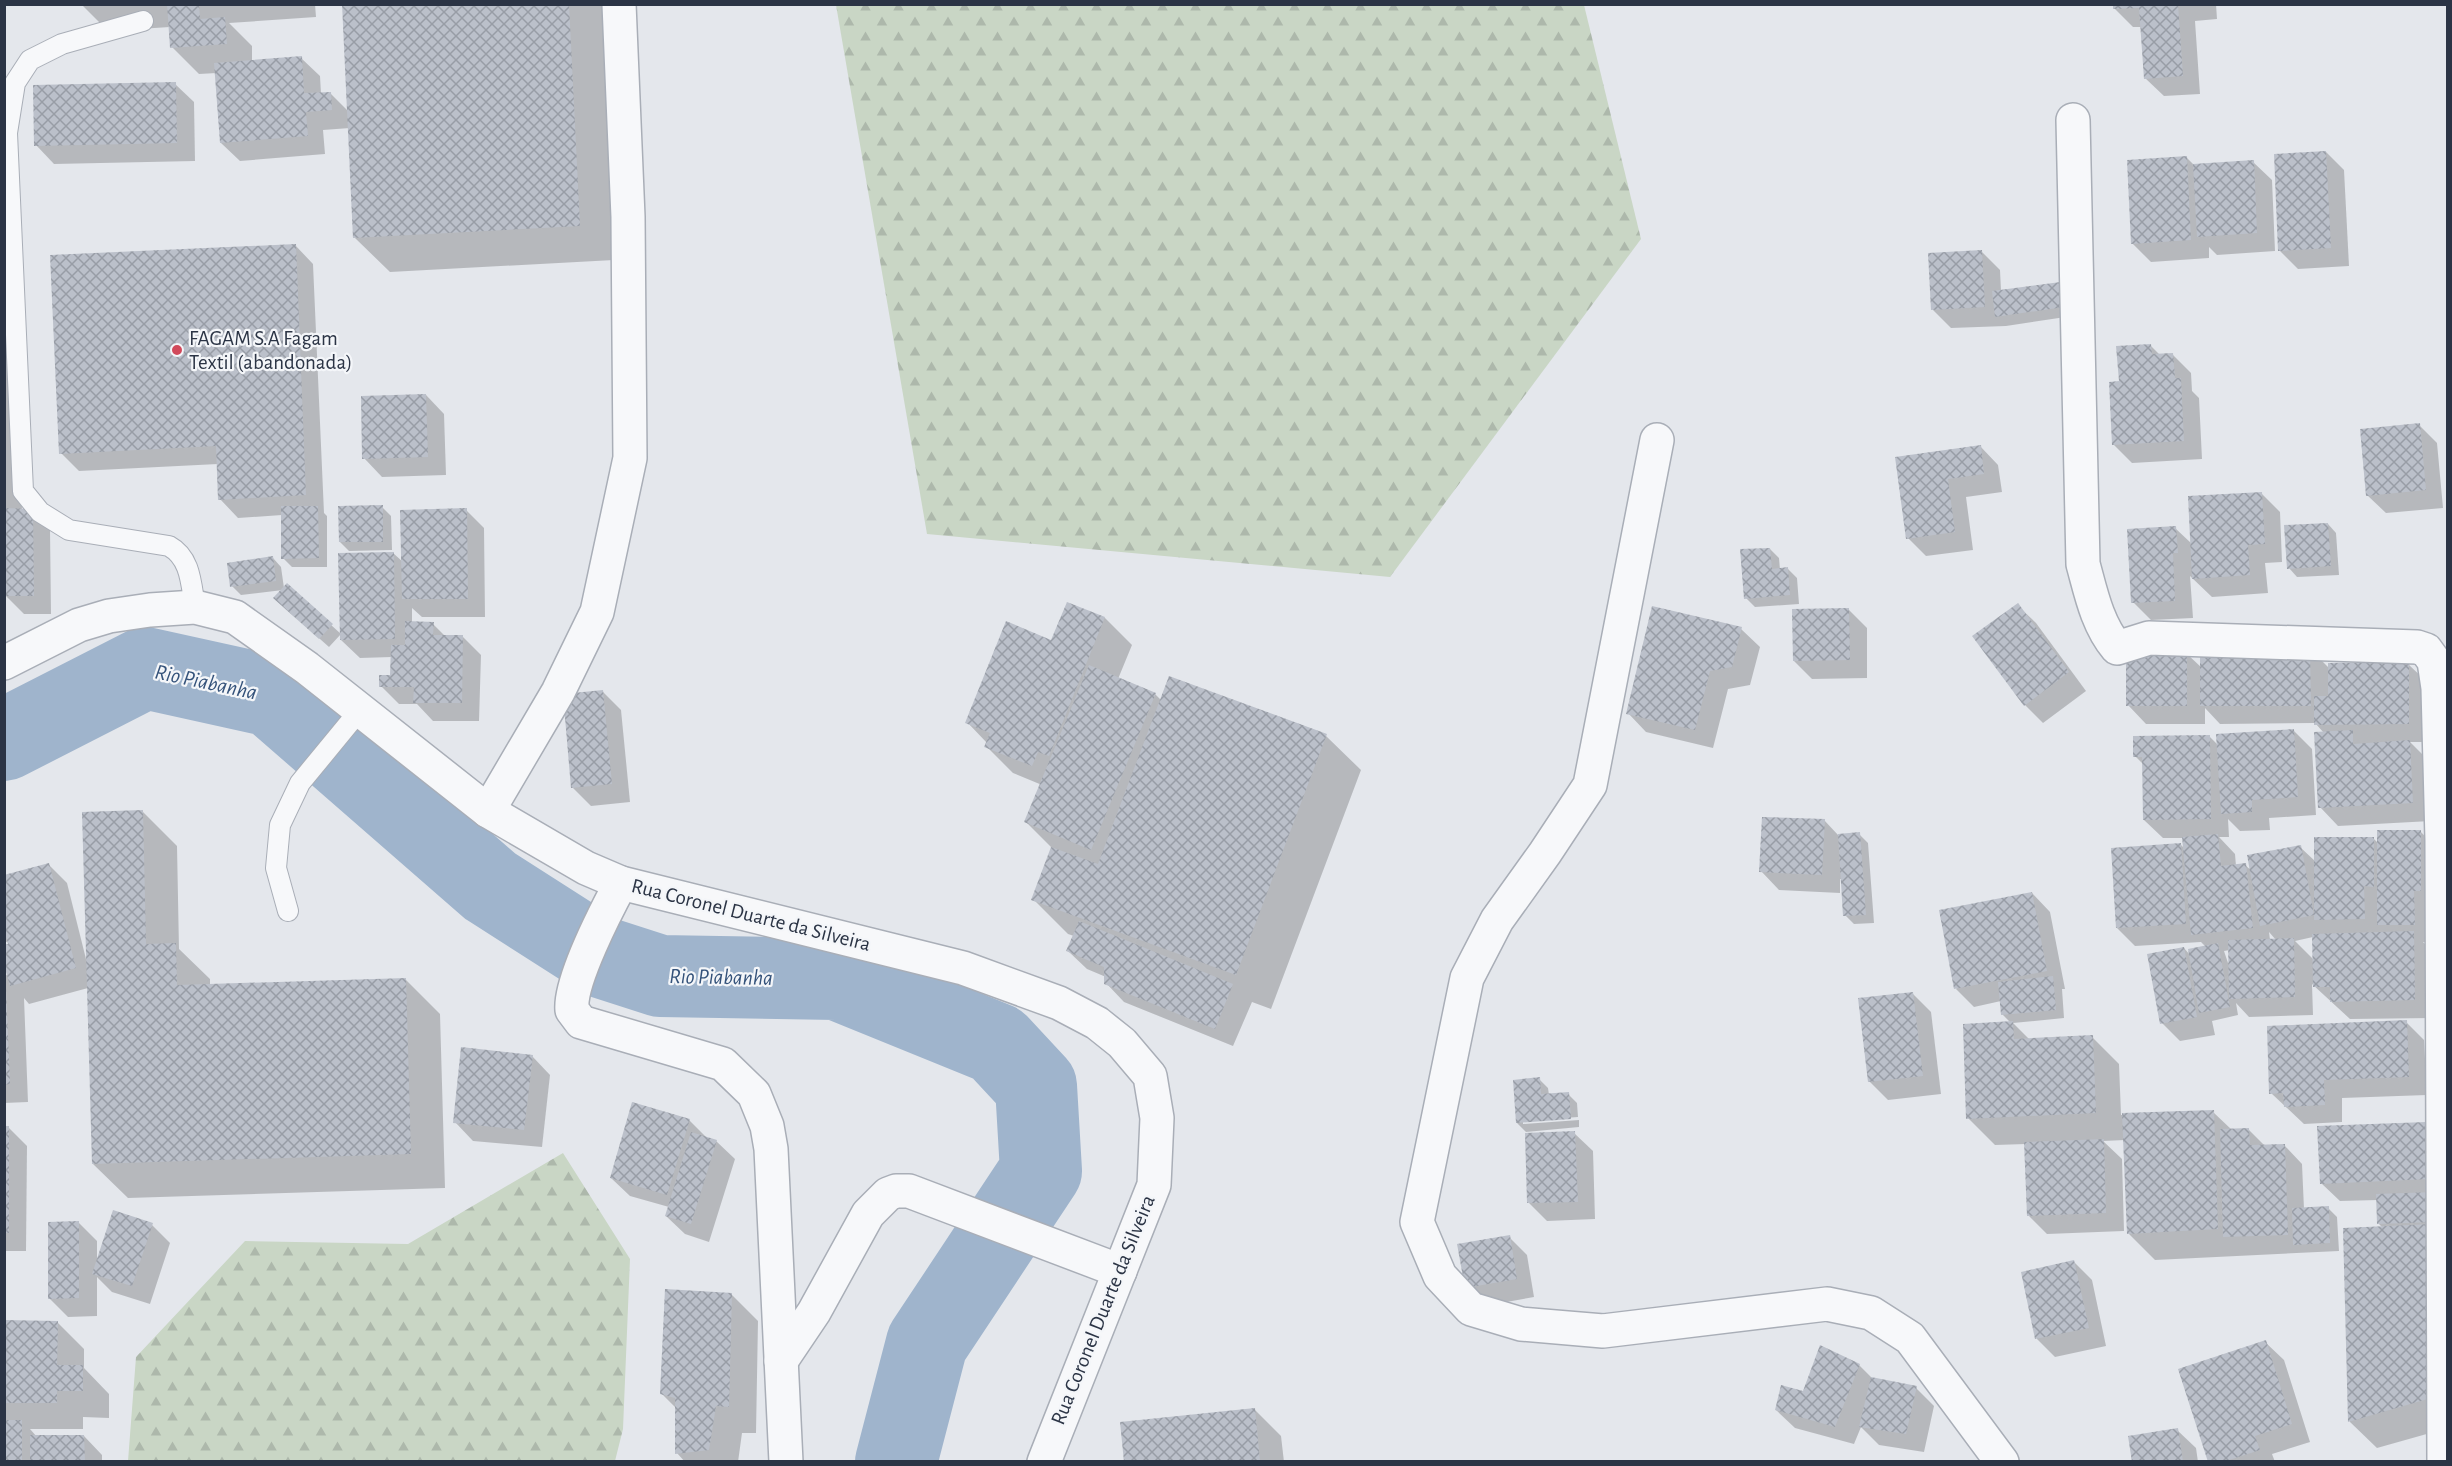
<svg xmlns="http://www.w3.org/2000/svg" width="2452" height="1466" font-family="'Alegreya Sans',sans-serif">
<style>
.forest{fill:url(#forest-firs)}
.shadow{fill:#0003;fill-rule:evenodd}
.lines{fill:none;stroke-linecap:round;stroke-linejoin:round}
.river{stroke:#9fb4cc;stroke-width:82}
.building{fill:url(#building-cross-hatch)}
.lane-casing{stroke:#a9aeb7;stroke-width:22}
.street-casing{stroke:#a9aeb7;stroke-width:36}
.lane{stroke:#f7f8fa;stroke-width:20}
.street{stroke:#f7f8fa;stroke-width:33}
.poi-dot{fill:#d1495b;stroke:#f4f6f9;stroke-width:2}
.labels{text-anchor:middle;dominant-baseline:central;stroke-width:4.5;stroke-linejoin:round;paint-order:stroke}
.poi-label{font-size:21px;fill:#2b3445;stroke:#f4f6f9;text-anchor:start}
.street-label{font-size:21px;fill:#2b3445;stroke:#f4f6f9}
.water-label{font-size:22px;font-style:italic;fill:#34527a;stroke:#f4f6f9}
</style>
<defs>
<pattern id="forest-firs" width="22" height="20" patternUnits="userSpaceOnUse" patternTransform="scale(1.5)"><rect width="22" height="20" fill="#c9d6c5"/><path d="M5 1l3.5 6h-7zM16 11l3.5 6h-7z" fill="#adb8ab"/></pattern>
<pattern id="building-cross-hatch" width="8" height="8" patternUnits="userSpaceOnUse" patternTransform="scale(1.5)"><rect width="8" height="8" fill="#bbc0ca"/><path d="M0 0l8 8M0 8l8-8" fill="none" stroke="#989da6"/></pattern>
</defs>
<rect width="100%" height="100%" fill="#e4e7ec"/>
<g class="forest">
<path d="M 836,5 L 1584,5 L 1641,239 L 1390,577 L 927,534 Z"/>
<path d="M 563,1153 L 630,1259 L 623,1429 L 615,1461 L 128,1461 L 136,1357 L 245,1241 L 408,1244 Z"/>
</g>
<g class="shadow">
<path d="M 81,4 L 315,4 L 316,17 L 229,23 L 252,46 L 252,61 L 301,58 L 320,76 L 321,94 L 330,93 L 349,112 L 344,4 L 602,4 L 614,260 L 390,272 L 355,238 L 350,128 L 323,130 L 325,154 L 240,161 L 221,143 L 217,73 L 199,74 L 172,47 L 170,27 L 108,31 Z"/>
<path d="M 2114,4 L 2216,4 L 2217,19 L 2195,21 L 2200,94 L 2164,96 L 2145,78 L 2142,27 L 2133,27 L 2115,9 Z"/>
<path d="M 175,84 L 194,102 L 195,161 L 54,164 L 36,145 Z"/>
<path d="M 2326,152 L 2344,170 L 2349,266 L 2298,269 L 2280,251 Z"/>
<path d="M 2187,158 L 2195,166 L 2253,162 L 2272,180 L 2275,251 L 2217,255 L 2209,247 L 2209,258 L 2151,262 L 2132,243 Z"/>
<path d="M 295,245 L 313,264 L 324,513 L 327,516 L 327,567 L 292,567 L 283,558 L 282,515 L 238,518 L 220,499 L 218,464 L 79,471 L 61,453 Z"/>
<path d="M 1982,252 L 2000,270 L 2001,291 L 2067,282 L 2079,315 L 2006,326 L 1951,328 L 1933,310 Z"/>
<path d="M 4,315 L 16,327 L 22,510 L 50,529 L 51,614 L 24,614 L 6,596 Z"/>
<path d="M 2150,345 L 2160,355 L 2172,354 L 2191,373 L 2192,391 L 2199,398 L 2202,459 L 2132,463 L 2113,444 L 2120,383 Z"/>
<path d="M 426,395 L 444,414 L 446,475 L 382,477 L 364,458 Z"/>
<path d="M 2419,425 L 2437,443 L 2443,508 L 2386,513 L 2367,495 Z"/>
<path d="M 1980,446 L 1998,465 L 2002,492 L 1966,497 L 1973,550 L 1926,556 L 1908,538 L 1896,458 Z"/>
<path d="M 2262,494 L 2280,512 L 2282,562 L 2265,563 L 2268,593 L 2212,597 L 2190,576 L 2193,618 L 2151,620 L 2133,602 L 2175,528 L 2192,544 Z"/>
<path d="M 382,507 L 391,516 L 392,550 L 349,551 L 340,542 Z"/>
<path d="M 466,510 L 484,528 L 485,617 L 422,617 L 412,608 L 412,623 L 433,624 L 446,637 L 463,637 L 481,655 L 479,721 L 433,721 L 417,704 L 399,704 L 381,686 L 392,676 L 392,657 L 360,658 L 341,640 L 393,553 L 403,562 Z"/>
<path d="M 2328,524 L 2336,533 L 2339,575 L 2297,577 L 2289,568 Z"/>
<path d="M 1770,549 L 1779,558 L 1780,570 L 1788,569 L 1797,578 L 1799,604 L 1755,607 L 1746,598 Z"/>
<path d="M 273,558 L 281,567 L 284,588 L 287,585 L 341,634 L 329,647 L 284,607 L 283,590 L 241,595 L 232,586 Z"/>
<path d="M 1068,604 L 1105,618 L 1132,645 L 1118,679 L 1155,694 L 1161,700 L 1326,736 L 1361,770 L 1271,1009 L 1252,1002 L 1233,1046 L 1124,1002 L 1106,983 L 1106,977 L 1087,969 L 1068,951 L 1074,936 L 1068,934 L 1033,899 L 1052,848 L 1026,822 L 1042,785 L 1013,773 L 986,746 L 987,743 L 967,722 L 1052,642 Z"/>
<path d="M 2017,605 L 2036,623 L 2086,691 L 2043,723 L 2025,705 Z"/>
<path d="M 1848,609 L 1867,628 L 1867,678 L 1812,679 L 1794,661 Z"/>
<path d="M 1741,629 L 1760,647 L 1750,685 L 1728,689 L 1713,748 L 1646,732 L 1628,713 Z"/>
<path d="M 2310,649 L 2330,669 L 2408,664 L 2427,682 L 2427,742 L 2410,742 L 2428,760 L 2431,821 L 2338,826 L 2320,807 L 2324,733 L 2315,723 L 2220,724 L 2205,708 L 2205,724 L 2146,724 L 2128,705 L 2186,653 L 2202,668 Z"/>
<path d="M 603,692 L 621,710 L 630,802 L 591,806 L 573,788 Z"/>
<path d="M 2294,731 L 2312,749 L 2316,815 L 2269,818 L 2270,830 L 2240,831 L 2228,819 L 2229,837 L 2219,837 L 2235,854 L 2236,866 L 2245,865 L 2252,871 L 2300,847 L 2316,862 L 2373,838 L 2378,843 L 2420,831 L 2438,850 L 2432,942 L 2423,942 L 2432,951 L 2433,1018 L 2350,1019 L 2312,984 L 2313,1015 L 2249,1017 L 2236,1003 L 2238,1015 L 2212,1021 L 2215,1035 L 2180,1041 L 2162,1023 L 2184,948 L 2190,955 L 2206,947 L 2201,942 L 2135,946 L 2117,928 L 2181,845 L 2185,849 L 2184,838 L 2163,838 L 2144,820 L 2144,765 L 2135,756 L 2209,736 L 2219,746 ZM 2269,932 L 2276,940 L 2270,940 ZM 2313,937 L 2314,960 L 2295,941 ZM 2230,950 L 2230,963 L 2228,963 L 2224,951 Z"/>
<path d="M 142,811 L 177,846 L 179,949 L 210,979 L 210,985 L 405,979 L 440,1014 L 445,1188 L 128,1198 L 93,1164 L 88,988 L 29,1004 L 24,998 L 28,1102 L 4,1103 L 4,973 L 9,977 L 10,945 L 9,941 L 4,943 L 4,876 L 49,865 L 67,883 L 86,959 Z"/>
<path d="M 1824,820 L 1839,836 L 1859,834 L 1868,843 L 1874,923 L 1854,924 L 1845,915 L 1842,879 L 1840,879 L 1840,893 L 1779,890 L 1761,871 Z"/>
<path d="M 2032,893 L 2050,912 L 2065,989 L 2062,989 L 2064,1018 L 2013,1023 L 2029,1039 L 2092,1037 L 2119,1064 L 2121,1115 L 2213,1112 L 2232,1130 L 2248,1129 L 2265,1146 L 2284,1145 L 2302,1164 L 2304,1209 L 2328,1208 L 2337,1217 L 2339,1251 L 2155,1260 L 2128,1233 L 2125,1140 L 2103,1141 L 2122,1159 L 2124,1231 L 2047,1234 L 2029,1216 L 2026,1144 L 1995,1145 L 1968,1118 L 2011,1023 L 2002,1014 L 2001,1001 L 1974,1007 L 1956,989 Z"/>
<path d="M 1912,993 L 1931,1012 L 1941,1094 L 1888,1100 L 1870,1082 Z"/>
<path d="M 2406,1022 L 2424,1040 L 2427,1095 L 2342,1098 L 2342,1122 L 2304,1124 L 2271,1093 Z"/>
<path d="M 532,1056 L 550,1075 L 542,1147 L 473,1141 L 455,1122 Z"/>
<path d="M 1539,1079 L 1548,1088 L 1549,1095 L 1568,1094 L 1577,1103 L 1578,1117 L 1523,1121 L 1523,1124 L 1579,1120 L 1579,1127 L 1526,1132 L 1517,1123 Z"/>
<path d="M 689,1120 L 707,1138 L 716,1141 L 735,1159 L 709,1242 L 685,1234 L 666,1216 L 669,1207 L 630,1196 L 611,1178 Z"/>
<path d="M 2426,1123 L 2444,1141 L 2448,1428 L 2377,1448 L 2350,1422 L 2344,1229 L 2383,1228 L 2378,1223 L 2378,1200 L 2340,1201 L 2321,1183 Z"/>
<path d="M 4,1127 L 8,1127 L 27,1146 L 26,1251 L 4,1251 Z"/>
<path d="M 1574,1133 L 1593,1151 L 1595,1219 L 1547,1221 L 1529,1203 Z"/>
<path d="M 78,1222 L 97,1241 L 97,1262 L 152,1225 L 170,1243 L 150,1304 L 112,1292 L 97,1277 L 97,1316 L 68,1317 L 49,1298 Z"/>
<path d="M 1509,1237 L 1527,1255 L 1534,1297 L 1484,1306 L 1466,1287 Z"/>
<path d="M 2074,1262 L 2092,1280 L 2106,1346 L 2055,1357 L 2037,1339 L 2023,1273 Z"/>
<path d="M 731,1294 L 758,1321 L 756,1433 L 742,1433 L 738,1462 L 685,1462 L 677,1453 L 676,1408 L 661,1393 Z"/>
<path d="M 4,1322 L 57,1322 L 84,1349 L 84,1368 L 109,1394 L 109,1418 L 83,1417 L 83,1429 L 30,1429 L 37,1437 L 84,1436 L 102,1455 L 102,1462 L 4,1462 Z"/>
<path d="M 2265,1342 L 2284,1360 L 2310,1442 L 2272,1454 L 2275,1462 L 2210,1462 Z"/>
<path d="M 1859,1365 L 1873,1379 L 1916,1388 L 1934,1406 L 1924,1452 L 1879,1445 L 1861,1427 L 1854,1444 L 1795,1428 L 1776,1410 L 1804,1392 Z"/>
<path d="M 1254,1409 L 1281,1436 L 1284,1462 L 1125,1462 Z"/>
<path d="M 2177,1430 L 2196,1448 L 2198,1462 L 2134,1462 Z"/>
</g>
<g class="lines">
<path class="river" d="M 4,740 L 145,668 L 272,696 L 490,886 L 601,957 L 660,976 L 837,979 L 997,1044 L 1036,1086 L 1041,1171 L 927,1343 L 896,1462"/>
</g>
<g class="building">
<path d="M 167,4 L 199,4 L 200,19 L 225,17 L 227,44 L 170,48 Z"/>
<path d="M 342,4 L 569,4 L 580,226 L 353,238 Z"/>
<path d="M 2113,4 L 2178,4 L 2183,76 L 2144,79 L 2139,8 L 2113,9 Z"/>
<path d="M 302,56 L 304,93 L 331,92 L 332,110 L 306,112 L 308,136 L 220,143 L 214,63 Z"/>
<path d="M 176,82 L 177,143 L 34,146 L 33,85 Z"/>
<path d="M 2326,151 L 2331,248 L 2278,251 L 2274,154 Z"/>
<path d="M 2187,156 L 2191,240 L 2131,244 L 2127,160 Z"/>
<path d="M 2254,160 L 2257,233 L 2197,237 L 2193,164 Z"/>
<path d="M 296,244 L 306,495 L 218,500 L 216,446 L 59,454 L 50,255 Z"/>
<path d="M 1982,250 L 1985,307 L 1931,310 L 1928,253 Z"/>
<path d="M 2068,281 L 2071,306 L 1995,317 L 1992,291 Z"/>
<path d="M 2151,344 L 2152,354 L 2173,353 L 2175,378 L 2181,378 L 2184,441 L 2112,445 L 2109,382 L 2119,381 L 2116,346 Z"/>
<path d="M 426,394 L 428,457 L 362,459 L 361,396 Z"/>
<path d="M 2420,423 L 2426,490 L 2366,496 L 2360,429 Z"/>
<path d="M 1981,445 L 1984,474 L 1948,479 L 1955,532 L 1906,539 L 1895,457 Z"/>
<path d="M 2262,492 L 2265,544 L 2248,545 L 2250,575 L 2192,579 L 2188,496 Z"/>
<path d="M 383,505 L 383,542 L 339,542 L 338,506 Z"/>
<path d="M 281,506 L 318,506 L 319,558 L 281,559 Z"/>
<path d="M 5,508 L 33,509 L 34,596 L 5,596 Z"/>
<path d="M 467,508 L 468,599 L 402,599 L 400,510 Z"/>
<path d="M 2328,523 L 2331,566 L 2287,569 L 2284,525 Z"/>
<path d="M 2176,526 L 2178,553 L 2173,553 L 2175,601 L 2131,603 L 2127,529 Z"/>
<path d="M 1770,548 L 1772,569 L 1788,567 L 1790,595 L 1744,599 L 1740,549 Z"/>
<path d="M 394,552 L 395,639 L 340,640 L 338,553 Z"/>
<path d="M 273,556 L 276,581 L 230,587 L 227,563 Z"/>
<path d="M 287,583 L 333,624 L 319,639 L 273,598 Z"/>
<path d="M 1067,602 L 1105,617 L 1049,756 L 1038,752 L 1032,766 L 984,747 L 990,733 L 965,723 L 1006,621 L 1051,640 Z"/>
<path d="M 2018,603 L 2069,672 L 2024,706 L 1972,636 Z"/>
<path d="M 1652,606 L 1742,627 L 1732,667 L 1710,671 L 1695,730 L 1626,714 Z"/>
<path d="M 1849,608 L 1850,660 L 1793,661 L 1792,609 Z"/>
<path d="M 405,621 L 434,622 L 433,635 L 463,635 L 462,703 L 413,703 L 414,687 L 379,687 L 379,675 L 390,675 L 391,645 L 405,645 Z"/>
<path d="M 2310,647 L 2311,706 L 2200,706 L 2200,648 Z"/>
<path d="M 2187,651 L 2187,706 L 2126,706 L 2126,652 Z"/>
<path d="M 2409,662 L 2409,724 L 2314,725 L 2314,696 L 2328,696 L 2328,663 Z"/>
<path d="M 1089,665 L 1156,693 L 1091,850 L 1024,822 Z"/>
<path d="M 1169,676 L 1327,734 L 1236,975 L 1031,900 L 1051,847 L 1098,864 Z"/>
<path d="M 603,690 L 612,784 L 571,788 L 563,694 Z"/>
<path d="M 2294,729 L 2298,797 L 2252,800 L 2252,812 L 2221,814 L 2216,734 Z"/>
<path d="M 2353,730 L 2353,744 L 2410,740 L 2413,803 L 2318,808 L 2314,732 Z"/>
<path d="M 2210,735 L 2211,819 L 2143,820 L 2142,757 L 2133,757 L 2133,736 Z"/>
<path d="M 143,810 L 146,944 L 176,943 L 177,985 L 406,978 L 411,1154 L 92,1164 L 82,812 Z"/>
<path d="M 1762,817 L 1825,819 L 1822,875 L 1759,872 Z"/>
<path d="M 2377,830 L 2421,830 L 2421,891 L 2414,891 L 2415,925 L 2377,925 Z"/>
<path d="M 1860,832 L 1866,915 L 1843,916 L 1838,834 Z"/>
<path d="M 2218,834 L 2221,866 L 2246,863 L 2253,928 L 2191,935 L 2182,837 Z"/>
<path d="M 2314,837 L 2374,837 L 2374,887 L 2364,886 L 2365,919 L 2314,920 Z"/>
<path d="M 2181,843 L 2186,924 L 2116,928 L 2111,848 Z"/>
<path d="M 2301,845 L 2314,915 L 2260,926 L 2247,855 Z"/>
<path d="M 49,863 L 76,968 L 10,986 L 4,965 L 4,944 L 8,944 L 4,930 L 4,875 Z"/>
<path d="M 2032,892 L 2047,971 L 1954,989 L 1939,910 Z"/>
<path d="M 1079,921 L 1233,984 L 1215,1029 L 1104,984 L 1104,967 L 1066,951 Z"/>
<path d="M 2414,931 L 2415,1000 L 2330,1002 L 2330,987 L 2313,987 L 2312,934 Z"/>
<path d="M 2294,938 L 2295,997 L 2229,999 L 2228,940 Z"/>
<path d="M 2218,943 L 2230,1007 L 2199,1013 L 2188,949 Z"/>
<path d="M 2184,947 L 2197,1017 L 2160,1024 L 2147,954 Z"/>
<path d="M 2053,976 L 2056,1010 L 2001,1015 L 1998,982 Z"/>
<path d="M 4,988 L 6,988 L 10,1084 L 4,1085 Z"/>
<path d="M 1913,992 L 1923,1076 L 1868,1082 L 1858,998 Z"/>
<path d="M 2407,1020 L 2409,1077 L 2324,1080 L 2325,1105 L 2284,1107 L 2283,1093 L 2269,1094 L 2267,1026 Z"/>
<path d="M 2013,1021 L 2014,1039 L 2093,1035 L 2096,1113 L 1966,1119 L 1963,1024 Z"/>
<path d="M 461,1047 L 533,1055 L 524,1130 L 453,1123 Z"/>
<path d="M 1540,1077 L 1541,1094 L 1569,1092 L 1571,1119 L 1516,1123 L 1513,1080 Z"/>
<path d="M 632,1102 L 690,1119 L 667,1195 L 610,1178 Z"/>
<path d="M 2214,1110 L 2218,1229 L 2127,1234 L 2122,1113 Z"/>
<path d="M 2426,1122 L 2429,1179 L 2320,1184 L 2317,1126 Z"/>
<rect x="4" y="1126" width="5" height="107"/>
<path d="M 2249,1128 L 2250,1145 L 2285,1144 L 2288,1235 L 2223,1237 L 2220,1129 Z"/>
<path d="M 1575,1131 L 1578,1202 L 1527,1203 L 1525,1133 Z"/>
<path d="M 691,1132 L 717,1140 L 691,1224 L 665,1216 Z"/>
<path d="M 2104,1139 L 2106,1213 L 2027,1216 L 2024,1142 Z"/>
<path d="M 2434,1192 L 2435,1222 L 2377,1224 L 2376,1194 Z"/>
<path d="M 2329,1206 L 2330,1243 L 2293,1245 L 2292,1208 Z"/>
<path d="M 113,1210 L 153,1223 L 132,1286 L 92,1274 Z"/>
<path d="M 79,1221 L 79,1298 L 48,1299 L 48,1222 Z"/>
<path d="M 2432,1224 L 2438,1396 L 2348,1422 L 2343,1228 Z"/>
<path d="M 1510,1235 L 1517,1279 L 1465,1288 L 1457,1244 Z"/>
<path d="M 2074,1260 L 2089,1328 L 2035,1339 L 2021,1272 Z"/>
<path d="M 665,1289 L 732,1293 L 729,1407 L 716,1406 L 709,1450 L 675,1454 L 675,1398 L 660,1394 Z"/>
<path d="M 4,1320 L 58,1321 L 57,1365 L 83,1365 L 83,1391 L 57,1391 L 57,1403 L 4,1403 Z"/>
<path d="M 2266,1340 L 2292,1424 L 2255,1436 L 2260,1450 L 2223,1462 L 2208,1462 L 2178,1369 Z"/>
<path d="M 1820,1345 L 1860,1364 L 1835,1427 L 1775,1410 L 1781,1385 L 1803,1391 Z"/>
<path d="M 1871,1377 L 1917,1386 L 1906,1434 L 1859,1427 Z"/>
<path d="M 1255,1408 L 1260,1462 L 1124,1462 L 1120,1422 Z"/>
<rect x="4" y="1420" width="18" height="42"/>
<path d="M 2178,1428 L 2183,1462 L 2132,1462 L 2128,1436 Z"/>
<path d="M 30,1435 L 84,1435 L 85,1462 L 30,1462 Z"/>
</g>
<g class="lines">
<g class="lane-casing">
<g id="lane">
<path d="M 143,21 L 62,44 L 30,60 L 15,83 L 7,133 L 23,491 L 40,512 L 69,530 L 169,546 C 191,558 191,584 195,607"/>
<path d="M 288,911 L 276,868 L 280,825 L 300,783 L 360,710"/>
</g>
</g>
<g class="street-casing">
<g id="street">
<path d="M 2073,120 L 2083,564 C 2091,593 2097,624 2117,648 L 2149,638 L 2417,647 L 2426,650 L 2434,661 L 2438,688 L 2442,840 L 2444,1462"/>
<path d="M 1657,440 L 1590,785 L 1545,853 L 1497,920 L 1467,978 L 1417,1222 L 1440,1276 L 1471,1309 L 1521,1324 L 1603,1331 L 1827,1304 L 1871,1313 L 1910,1338 L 2002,1462"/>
<path d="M 4,663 L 79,625 L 109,616 L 150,610 L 195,607 L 235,617 L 307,668 L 488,811 L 586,868 L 621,883 L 963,968 L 1059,1003 L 1097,1023 L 1122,1043 L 1150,1076 L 1157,1118 L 1154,1185 L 1044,1462"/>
<path d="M 488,811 L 558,692 L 597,612 L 630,458 L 628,217 L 619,4"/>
<path d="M 621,883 C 607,909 569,982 572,1010 L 581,1022 L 723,1064 L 754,1094 L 767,1126 L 771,1149 L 786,1462"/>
<path d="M 781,1361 L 814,1312 L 868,1214 L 888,1194 L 896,1191 L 909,1191 L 1120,1271"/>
</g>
</g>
<use href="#lane" class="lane"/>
<use href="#street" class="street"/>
</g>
<circle class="poi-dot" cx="177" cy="350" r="6"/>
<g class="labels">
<g class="poi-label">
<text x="189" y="338">FAGAM S.A Fagam<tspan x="189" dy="24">Textil (abandonada)</tspan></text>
</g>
<g class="street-label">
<text transform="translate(751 915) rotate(14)">Rua Coronel Duarte da Silveira</text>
<text transform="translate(1103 1310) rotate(-68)">Rua Coronel Duarte da Silveira</text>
</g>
<g class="water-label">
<text transform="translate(206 682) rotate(12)">Rio Piabanha</text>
<text transform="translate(721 977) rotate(1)">Rio Piabanha</text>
</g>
</g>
<rect width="2452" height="1466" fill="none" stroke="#2b3445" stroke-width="12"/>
</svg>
